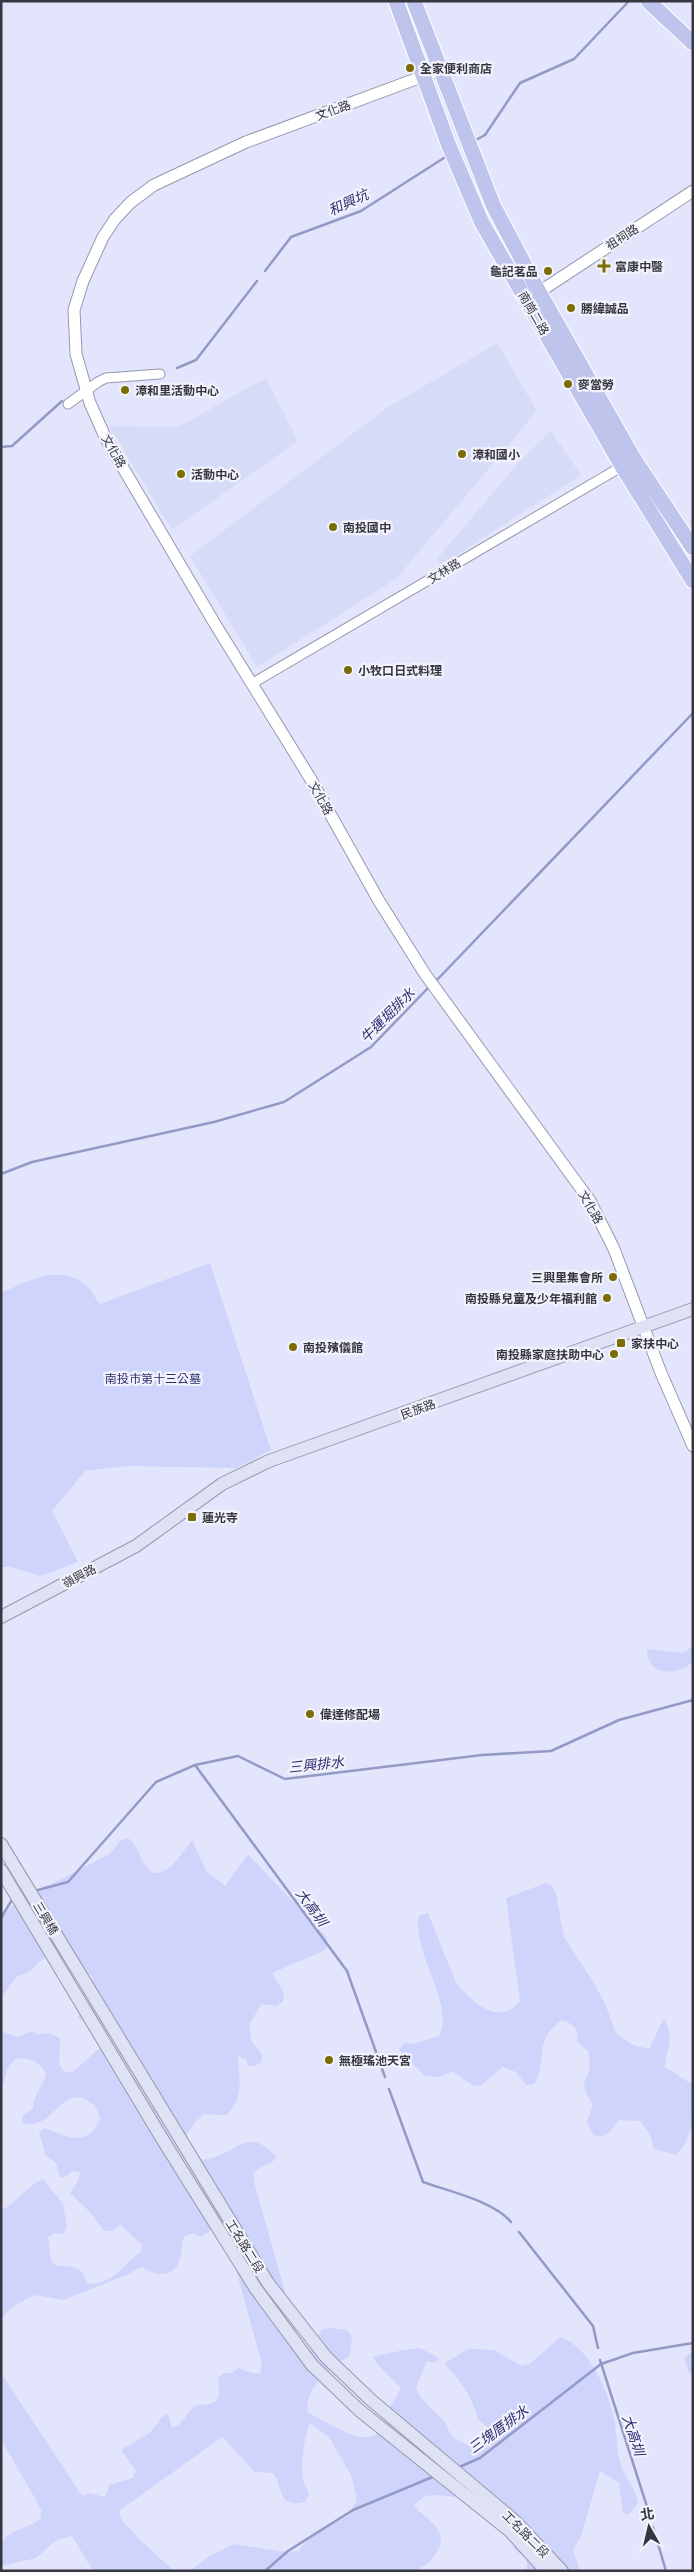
<svg xmlns="http://www.w3.org/2000/svg" width="694" height="2572" font-family="'Titillium Web','Noto Sans TC',sans-serif">
<style>
.built{fill:#d6dbf8}
.green{fill:#ced4fb}
.lines{fill:none;stroke-linecap:round;stroke-linejoin:round}
.stream{stroke:#939ac6;stroke-width:2.5}
.minor-casing{stroke:#9599ad;stroke-width:11}
.tertiary-casing{stroke:#9599ad;stroke-width:13}
.secondary-casing{stroke:#9599ad;stroke-width:14}
.primary-casing{stroke:#fff;stroke-width:17}
.minor{stroke:#fff;stroke-width:9}
.tertiary{stroke:#fff;stroke-width:11}
.secondary{stroke:#dfe2f5;stroke-width:12}
.primary{stroke:#bfc4ec;stroke-width:15}
.poi-dot{fill:#7c6c06;stroke:#f2f3fc;stroke-width:2}
.labels{text-anchor:middle;dominant-baseline:central;stroke-width:4.5;stroke-linejoin:round;paint-order:stroke}
.poi-label{font-size:12px;font-weight:bold;fill:#363740;stroke:#f2f3fc;text-anchor:start}
.street-label{font-size:12px;fill:#363740;stroke:#f2f3fc}
.park-label{font-size:12px;fill:#2b2b6f;stroke:#f2f3fc}
.water-label{font-size:14px;font-style:italic;fill:#2d2d70;stroke:#f2f3fc}
</style>
<rect width="100%" height="100%" fill="#e2e5fb"/>
<g class="built">
<path d="M 497,343 L 537,411 L 396,579 L 257,667 L 190,556 L 387,408 Z"/>
<path d="M 266,378 L 298,441 L 172,530 L 109,426 L 178,427 Z"/>
<path d="M 551,431 L 581,475 L 441,565 L 436,560 L 519,462 Z"/>
</g>
<g class="green">
<path d="M 210,1263 L 271,1450 L 236,1468 L 127,1466 L 85,1471 L 52,1511 L 78,1562 L 40,1576 L 11,1567 L 1,1567 L 1,1293 C 30,1281 57,1263 86,1285 C 91,1289 95,1298 100,1304 Z"/>
<path d="M 692,1647 L 693,1662 C 675,1676 648,1677 647,1649 L 682,1653 Z"/>
<path d="M 128,1838 C 138,1846 139,1856 145,1865 C 161,1890 183,1851 192,1840 L 206,1871 L 225,1886 L 248,1854 L 327,1938 L 328,1946 L 323,1951 L 272,1973 L 284,1993 L 283,2002 L 276,2006 L 262,2004 L 249,2024 L 252,2042 L 262,2054 L 262,2062 L 255,2066 L 248,2066 L 246,2059 L 238,2056 C 238,2081 246,2096 226,2115 L 204,2114 C 193,2123 180,2141 181,2154 C 190,2156 200,2161 208,2159 C 240,2152 246,2125 277,2157 C 272,2165 261,2165 254,2173 L 254,2182 L 305,2362 L 322,2329 L 330,2328 L 347,2330 L 352,2337 L 350,2355 C 333,2368 303,2386 308,2413 C 323,2419 362,2447 376,2434 C 384,2427 386,2416 390,2407 C 393,2399 399,2397 400,2387 L 378,2365 L 373,2357 C 378,2355 414,2348 420,2348 L 440,2359 L 434,2363 L 427,2361 L 416,2387 C 421,2402 433,2409 443,2420 C 447,2425 449,2433 453,2437 C 466,2447 484,2450 496,2439 L 494,2432 L 478,2420 C 474,2403 468,2392 457,2378 C 453,2372 448,2370 445,2363 L 468,2349 L 494,2350 L 521,2366 L 530,2364 L 560,2337 C 589,2346 609,2392 614,2420 C 617,2434 616,2451 621,2465 C 625,2479 636,2488 638,2503 L 629,2514 L 623,2513 L 619,2483 L 600,2471 L 581,2536 L 573,2550 L 580,2571 L 526,2571 L 527,2559 L 515,2550 L 510,2536 L 458,2497 L 433,2495 L 425,2496 L 414,2505 C 421,2515 431,2520 436,2527 C 450,2545 430,2563 416,2571 L 190,2571 L 210,2556 L 234,2544 L 284,2552 L 298,2551 L 314,2533 L 348,2516 L 357,2500 L 351,2475 L 329,2437 L 310,2423 C 305,2434 300,2467 303,2479 C 304,2484 307,2488 309,2494 L 305,2502 C 277,2509 284,2488 273,2473 L 255,2472 L 222,2437 L 119,2511 L 121,2519 L 140,2540 L 174,2571 L 93,2571 L 72,2536 L 56,2540 L 36,2558 L 1,2566 C 1,2560 0,2551 1,2545 C 7,2528 31,2529 41,2518 L 41,2509 L 1,2439 L 1,2373 L 82,2496 L 90,2493 L 104,2497 L 108,2492 L 109,2485 L 133,2478 L 136,2471 L 121,2450 L 151,2432 L 161,2418 L 168,2414 L 172,2428 C 184,2425 185,2414 194,2407 C 201,2402 213,2408 218,2398 C 220,2393 218,2384 218,2378 L 224,2373 L 232,2373 L 238,2368 L 252,2373 L 260,2373 L 262,2364 L 227,2237 L 216,2227 L 201,2237 L 193,2233 L 184,2237 C 181,2245 182,2254 179,2261 C 173,2279 153,2275 142,2267 L 126,2275 L 63,2300 L 37,2295 L 28,2298 L 11,2308 L 1,2319 L 1,2210 C 18,2203 26,2186 43,2179 L 63,2204 L 67,2227 L 63,2234 L 55,2233 L 48,2237 L 51,2260 L 56,2266 C 72,2266 82,2266 87,2283 C 111,2287 123,2264 141,2252 L 142,2245 L 121,2225 L 112,2231 L 104,2231 L 91,2213 L 70,2193 L 79,2179 L 80,2172 L 73,2171 L 67,2176 L 60,2178 L 56,2163 L 45,2154 L 39,2132 L 45,2128 C 66,2137 89,2148 100,2119 C 98,2110 95,2105 87,2100 C 71,2089 57,2111 45,2119 C 38,2124 30,2125 23,2123 L 22,2116 L 33,2108 C 33,2094 44,2086 46,2073 C 38,2061 30,2057 15,2059 L 7,2070 L 1,2092 L 1,2031 L 17,2037 L 32,2031 L 38,2035 C 47,2032 53,2033 60,2039 L 59,2064 L 64,2071 L 71,2073 C 74,2071 100,2048 101,2046 C 101,2043 100,2040 100,2037 L 78,2017 L 81,2009 L 94,1999 L 92,1976 C 81,1969 56,1950 42,1960 C 30,1968 36,1972 17,1976 L 3,1995 L 1,1993 L 1,1918 L 24,1894 L 56,1882 L 110,1854 L 120,1841 Z"/>
<path d="M 546,1883 L 553,1887 L 556,1895 L 564,1937 L 594,1983 L 606,2006 L 614,2029 L 619,2036 L 633,2045 L 649,2049 L 664,2018 C 676,2041 666,2046 665,2067 L 693,2085 C 693,2111 694,2139 676,2155 L 654,2149 L 650,2134 L 640,2121 L 619,2120 L 608,2133 L 601,2137 L 594,2135 L 587,2122 L 593,2105 L 585,2091 L 584,2083 L 590,2068 L 588,2051 L 577,2042 C 580,2029 574,2024 562,2020 C 531,2041 549,2064 534,2084 L 526,2085 L 516,2072 L 503,2067 L 480,2086 L 472,2085 L 452,2071 L 440,2077 L 425,2076 L 399,2050 L 404,2043 L 413,2044 L 439,2036 C 456,2007 411,1951 419,1916 L 428,1913 L 456,1983 C 472,2001 498,2028 520,2001 L 506,1898 Z"/>
<path d="M 693,2351 L 693,2374 L 689,2373 L 684,2358 Z"/>
</g>
<g class="lines">
<g class="stream">
<path d="M 474,141 L 485,135 L 520,83 L 574,59 L 629,1"/>
<path d="M 265,271 L 291,237 L 361,211 L 447,156"/>
<path d="M 177,368 L 196,360 L 257,281"/>
<path d="M 1,447 L 12,446 L 62,401"/>
<path d="M 435,982 L 693,713"/>
<path d="M 1,1174 L 32,1162 L 214,1122 L 284,1102 L 371,1047 L 429,987"/>
<path d="M 195,1765 L 347,1971 L 385,2077"/>
<path d="M 34,1891 L 68,1882 L 156,1782 L 195,1765 L 238,1756 L 285,1779 L 482,1755 L 551,1751 L 619,1720 L 693,1700"/>
<path d="M 1,1918 L 13,1898"/>
<path d="M 389,2089 L 423,2182 C 448,2191 494,2201 511,2222"/>
<path d="M 519,2232 L 593,2326 L 598,2348"/>
<path d="M 600,2360 L 650,2516"/>
<path d="M 457,2468 L 480,2458 L 601,2364 L 633,2353 L 693,2343"/>
<path d="M 653,2527 L 666,2571"/>
<path d="M 265,2571 L 288,2551 L 353,2510 L 435,2476"/>
</g>
<g class="minor-casing">
<g id="minor">
<path d="M 68,404 L 98,382 L 106,378 L 160,374"/>
<path d="M 253,683 L 626,464"/>
</g>
</g>
<g class="tertiary-casing">
<g id="tertiary">
<path d="M 440,70 L 246,142 L 154,185 L 131,202 L 115,219 L 103,237 L 83,281 L 74,310 L 76,354 L 90,403 L 106,439 L 215,624 L 310,778 L 379,901 L 425,974 L 590,1201 L 614,1249 L 661,1373 L 693,1446"/>
<path d="M 533,296 L 693,191"/>
</g>
</g>
<g class="secondary-casing">
<g id="secondary">
<path d="M 1,1617 L 136,1546 L 222,1484 L 269,1461 L 693,1309"/>
<path d="M 1,1844 L 268,2283 L 326,2357 L 371,2400 L 516,2522 L 562,2571"/>
<path d="M 1,1870 L 161,2137 L 256,2289 L 312,2365 L 359,2410 L 510,2531 L 546,2571"/>
</g>
</g>
<g class="primary-casing">
<g id="primary">
<path d="M 396,1 L 449,146 L 482,223 L 622,466 L 693,581"/>
<path d="M 414,1 L 493,205 L 539,292 L 634,459 L 693,548"/>
<path d="M 648,1 L 693,43"/>
</g>
</g>
<use href="#minor" class="minor"/>
<use href="#tertiary" class="tertiary"/>
<use href="#secondary" class="secondary"/>
<use href="#primary" class="primary"/>
</g>
<g class="poi-dot">
<circle cx="410" cy="68" r="5"/>
<path d="M601.5 258.5h5v5h5v5h-5v5h-5v-5h-5v-5h5z"/>
<circle cx="548" cy="271" r="5"/>
<circle cx="571" cy="308" r="5"/>
<circle cx="568" cy="384" r="5"/>
<circle cx="125" cy="390" r="5"/>
<circle cx="462" cy="454" r="5"/>
<circle cx="181" cy="474" r="5"/>
<circle cx="333" cy="527" r="5"/>
<circle cx="348" cy="670" r="5"/>
<circle cx="613" cy="1277" r="5"/>
<circle cx="607" cy="1298" r="5"/>
<rect x="616" y="1338" width="10" height="10" rx="2.5"/>
<circle cx="293" cy="1347" r="5"/>
<circle cx="614" cy="1354" r="5"/>
<rect x="187" y="1512" width="10" height="10" rx="2.5"/>
<circle cx="310" cy="1714" r="5"/>
<circle cx="329" cy="2060" r="5"/>
</g>
<g class="labels">
<g class="poi-label">
<text x="420" y="68">全家便利商店</text>
<text x="615" y="266">富康中醫</text>
<text x="538" y="271" text-anchor="end">龜記茗品</text>
<text x="581" y="308">勝緯誠品</text>
<text x="578" y="384">麥當勞</text>
<text x="135" y="390">漳和里活動中心</text>
<text x="472" y="454">漳和國小</text>
<text x="191" y="474">活動中心</text>
<text x="343" y="527">南投國中</text>
<text x="358" y="670">小牧口日式料理</text>
<text x="603" y="1277" text-anchor="end">三興里集會所</text>
<text x="597" y="1298" text-anchor="end">南投縣兒童及少年福利館</text>
<text x="631" y="1343">家扶中心</text>
<text x="303" y="1347">南投殯儀館</text>
<text x="604" y="1354" text-anchor="end">南投縣家庭扶助中心</text>
<text x="202" y="1517">蓮光寺</text>
<text x="320" y="1714">偉達修配場</text>
<text x="339" y="2060">無極瑤池天宮</text>
</g>
<g class="street-label">
<text transform="translate(333 110) rotate(-20)">文化路</text>
<text transform="translate(622 237) rotate(-33)">祖祠路</text>
<text transform="translate(534 313) rotate(60)">南崗二路</text>
<text transform="translate(114 451) rotate(60)">文化路</text>
<text transform="translate(444 571) rotate(-32)">文林路</text>
<text transform="translate(321 798) rotate(61)">文化路</text>
<text transform="translate(591 1207) rotate(60)">文化路</text>
<text transform="translate(418 1409) rotate(-20)">民族路</text>
<text transform="translate(79 1576) rotate(-28)">嶺興路</text>
<text transform="translate(46 1918) rotate(59)">三興橋</text>
<text transform="translate(245 2246) rotate(58)">工名路二段</text>
<text transform="translate(526 2534) rotate(45)">工名路二段</text>
</g>
<g class="park-label">
<text x="153" y="1378">南投市第十三公墓</text>
</g>
<g class="water-label">
<text transform="translate(348 202) rotate(-25)">和興坑</text>
<text transform="translate(387 1015) rotate(-45)">牛運堀排水</text>
<text transform="translate(316 1764) rotate(-6)">三興排水</text>
<text transform="translate(312 1907) rotate(54)">大高圳</text>
<text transform="translate(498 2429) rotate(-36)">三塊厝排水</text>
<text transform="translate(634 2435) rotate(72)">大高圳</text>
</g>
</g>
<rect width="694" height="2572" fill="none" stroke="#363740" stroke-width="5"/>
<g transform="translate(649 2527) rotate(352)" stroke="#f2f3fc" stroke-width="4" paint-order="stroke">
<path d="M0-4L9 19L0 12L-9 19Z" fill="#363740"/>
<text y="-8" font-size="14" font-weight="bold" text-anchor="middle" fill="#363740">北</text>
</g>
</svg>
